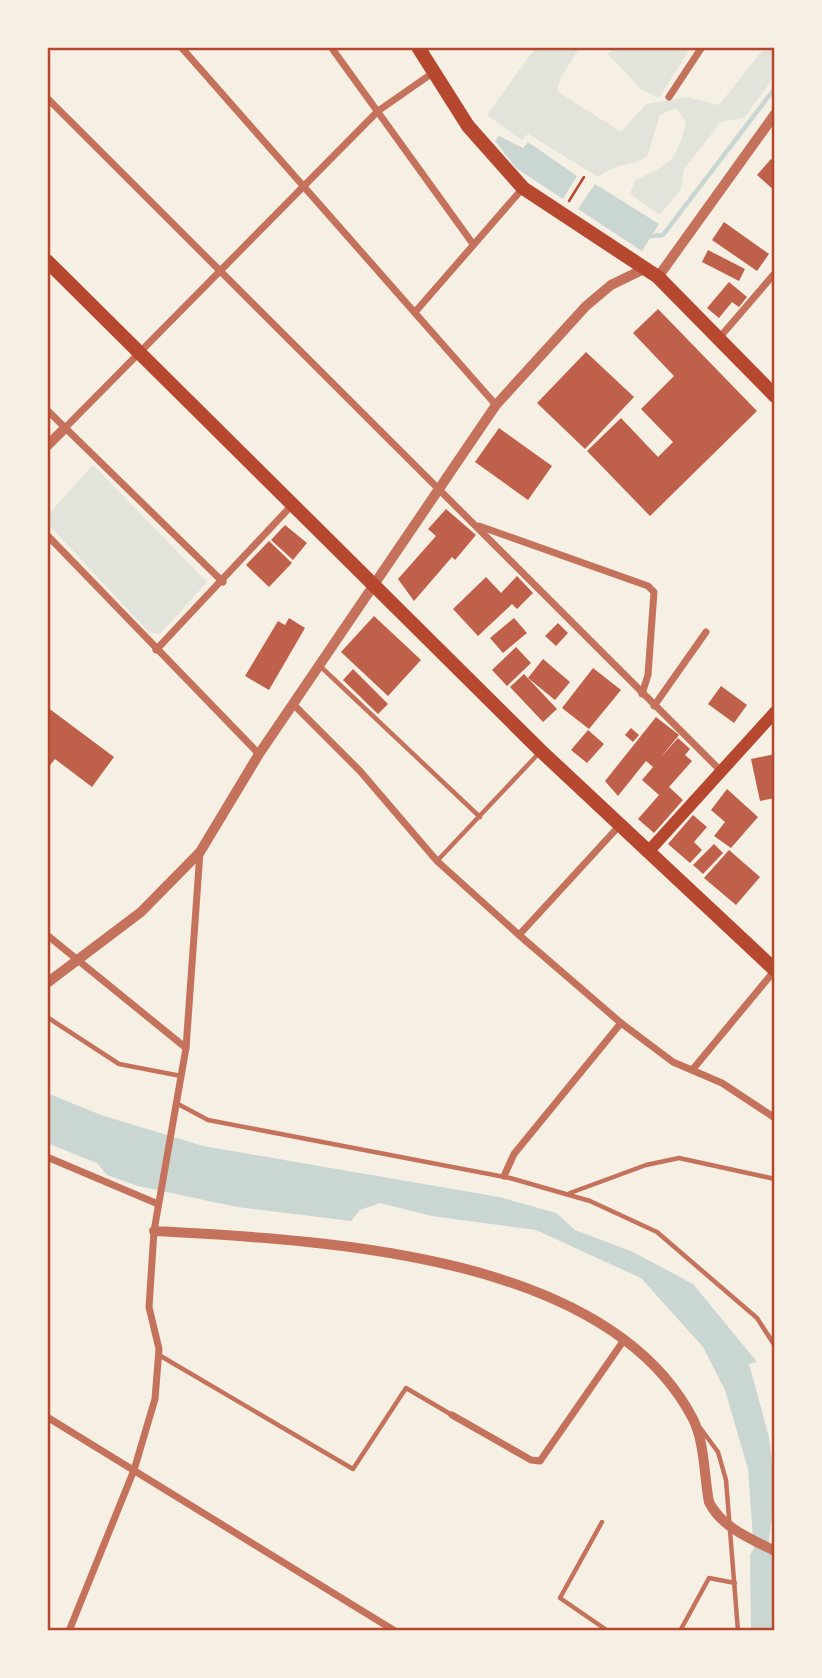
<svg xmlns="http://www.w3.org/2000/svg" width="822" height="1678" font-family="Quicksand,sans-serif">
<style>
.green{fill:#e2e4dc}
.water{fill:#c9d6d2}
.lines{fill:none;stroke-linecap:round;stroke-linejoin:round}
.stream{stroke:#c9d6d2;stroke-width:4.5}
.river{stroke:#c9d6d2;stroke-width:24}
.building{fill:#bf614a}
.path{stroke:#b5482f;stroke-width:2.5}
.service{stroke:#c5725c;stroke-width:4.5}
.minor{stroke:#c5725c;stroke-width:7}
.tertiary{stroke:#c5725c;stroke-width:10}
.secondary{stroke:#b5482f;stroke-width:12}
.primary{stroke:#b5482f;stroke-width:14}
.trunk{stroke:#b5482f;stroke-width:14}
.neatline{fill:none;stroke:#b5482f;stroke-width:2.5}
</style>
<rect width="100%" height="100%" fill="#f6efe4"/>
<g class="green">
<path d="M 536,47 L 580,47 L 561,77 L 557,91 L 621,132 L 646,104 L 687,97 L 719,105 L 765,47 L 775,47 L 775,76 L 744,118 L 721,122 L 684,169 L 681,189 L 660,215 L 630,194 L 635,180 C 670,165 677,161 686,122 L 676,108 L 660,115 L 647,157 C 627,168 619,161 598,177 L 528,134 L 522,140 L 487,115 Z"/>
<path d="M 614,47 L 691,47 L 659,98 L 641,89 L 608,54 Z"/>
<path d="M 93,465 L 207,582 L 160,634 L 150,633 L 47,523 L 47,516 Z"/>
</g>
<g class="water">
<path d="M 499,136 L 523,148 L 528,142 L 577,176 L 563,199 L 516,168 L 495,141 Z"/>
<path d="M 595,184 L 659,224 L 642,251 L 578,209 Z"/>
<path d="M 47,1093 L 101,1115 L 203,1146 L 499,1197 L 556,1213 L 575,1230 L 633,1252 L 693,1284 L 757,1362 L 749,1364 L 769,1437 L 775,1491 L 759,1621 L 748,1469 L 725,1390 L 703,1347 L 641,1278 L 536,1230 L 432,1216 L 380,1203 L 360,1210 L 351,1221 L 237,1207 L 138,1186 L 107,1175 L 97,1163 L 47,1143 Z"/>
</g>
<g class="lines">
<path class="stream" d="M 651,236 L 663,235 L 775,88"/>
<path class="river" d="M 762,1558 L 763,1631"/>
</g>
<g class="building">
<path d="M 771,159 L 775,162 L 775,191 L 757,175 Z"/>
<path d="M 724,222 L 769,254 L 757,271 L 712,240 Z"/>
<path d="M 708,250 L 745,269 L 739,281 L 702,262 Z"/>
<path d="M 729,282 L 747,297 L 739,307 L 732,302 L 719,318 L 707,308 Z"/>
<path d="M 658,309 L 757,411 L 650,516 L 587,451 L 621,418 L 658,457 L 673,442 L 641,409 L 674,376 L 633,333 Z"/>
<path d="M 586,352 L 634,397 L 585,449 L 537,403 Z"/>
<path d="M 499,428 L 552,466 L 528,500 L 475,462 Z"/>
<path d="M 446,509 L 476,535 L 455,560 L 452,557 L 414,601 L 398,579 L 436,536 L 428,529 Z"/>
<path d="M 285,525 L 307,543 L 293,560 L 271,540 Z"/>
<path d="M 269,541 L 292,563 L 269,587 L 246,565 Z"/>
<path d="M 517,576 L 533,593 L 517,609 L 512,604 L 478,636 L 453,609 L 486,577 L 501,593 Z"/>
<path d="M 374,616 L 421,660 L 388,696 L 341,652 Z"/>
<path d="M 289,618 L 305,628 L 269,690 L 245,676 L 278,621 L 285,625 Z"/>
<path d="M 514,618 L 527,633 L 503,653 L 490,638 Z"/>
<path d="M 558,623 L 568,633 L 556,646 L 545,636 Z"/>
<path d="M 516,647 L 531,663 L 507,686 L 492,670 Z"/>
<path d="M 543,659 L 570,682 L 555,700 L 528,678 Z"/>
<path d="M 593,668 L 621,690 L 589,729 L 562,708 Z"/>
<path d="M 353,669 L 388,704 L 378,714 L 343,680 Z"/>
<path d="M 524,674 L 557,709 L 543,722 L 510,687 Z"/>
<path d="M 721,686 L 747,705 L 734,723 L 708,704 Z"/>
<path d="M 47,707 L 114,757 L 92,787 L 55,759 L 47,769 Z"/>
<path d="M 656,717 L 679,735 L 660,758 L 678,738 L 690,749 L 685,755 L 692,761 L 669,787 L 683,800 L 654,833 L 638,819 L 659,795 L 642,780 L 653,767 L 646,761 L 618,796 L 605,781 Z"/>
<path d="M 631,728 L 639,735 L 633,742 L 625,735 Z"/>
<path d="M 588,730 L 604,744 L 587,763 L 571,750 Z"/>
<path d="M 775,754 L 775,798 L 760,801 L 751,759 Z"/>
<path d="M 727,789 L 758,817 L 731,848 L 714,836 L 725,822 L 711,810 Z"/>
<path d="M 693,815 L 707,827 L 694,842 L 702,850 L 690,863 L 668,844 Z"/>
<path d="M 714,844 L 723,853 L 703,874 L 693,865 Z"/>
<path d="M 729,850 L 760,877 L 736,905 L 704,878 Z"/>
</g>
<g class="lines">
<path class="path" d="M 569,201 L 584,177"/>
<g class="service">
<path d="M 320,666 L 480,817"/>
<path d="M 437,861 L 540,752"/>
<path d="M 47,1017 L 119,1064 L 181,1076"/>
<path d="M 178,1104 L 208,1120 L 510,1178 L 590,1201 L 657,1232 L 757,1318 L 775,1346"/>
<path d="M 570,1193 L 646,1165 L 679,1158 L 775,1179"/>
<path d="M 159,1355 L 353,1469 L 406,1388 L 452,1415"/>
<path d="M 701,1429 L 718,1452 L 726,1480 L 738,1631"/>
<path d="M 602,1522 L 560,1598 L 608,1631"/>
<path d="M 680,1631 L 709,1578 L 735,1583"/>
</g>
<g class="minor">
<path d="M 181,47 L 496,405"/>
<path d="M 331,47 L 473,244"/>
<path d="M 669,97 L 702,47"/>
<path d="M 47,98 L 721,771"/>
<path d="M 416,311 L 523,188"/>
<path d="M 720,337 L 775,273"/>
<path d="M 47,410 L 223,582"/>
<path d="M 65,428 L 378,111 L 434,72"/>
<path d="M 479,526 L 648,586 L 654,592 L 648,675 L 642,694"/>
<path d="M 47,535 L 259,754"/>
<path d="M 156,650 L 292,505"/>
<path d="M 294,705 L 360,771 L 437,861 L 519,935 L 621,1023 L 673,1062 L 722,1083 L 775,1118"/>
<path d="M 654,706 L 706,632"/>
<path d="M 47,935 L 186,1048"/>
<path d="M 519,935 L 620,825"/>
<path d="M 693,1069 L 775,970"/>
<path d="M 47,1157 L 158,1204"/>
<path d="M 504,1176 L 514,1154 L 621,1023"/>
<path d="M 452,1415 L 531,1460 L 540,1461 L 624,1340"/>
<path d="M 47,1417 L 395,1631"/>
<path d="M 69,1631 L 134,1470 L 155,1399 L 159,1349 L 149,1307 L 154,1231 L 186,1048 L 200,852"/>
</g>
<g class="tertiary">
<path d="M 658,277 L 775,114"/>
<path d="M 47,446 L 65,428"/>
<path d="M 47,983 L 141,912 L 200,852 L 259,754 L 496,405 L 586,306 L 611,285 L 646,268"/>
<path d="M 154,1231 C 318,1240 607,1252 693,1419 C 705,1443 704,1477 709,1502 C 721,1527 751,1539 775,1551"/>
</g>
<path class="secondary" d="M 648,852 L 775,712"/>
<path class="primary" d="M 47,261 L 541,751 L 775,970"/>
<path class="trunk" d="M 418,47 L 468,126 L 523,188 L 658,277 L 775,396"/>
</g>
<rect width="822" height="1678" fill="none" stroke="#f6efe4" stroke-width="98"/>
<rect x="49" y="49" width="724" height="1580" class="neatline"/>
</svg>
